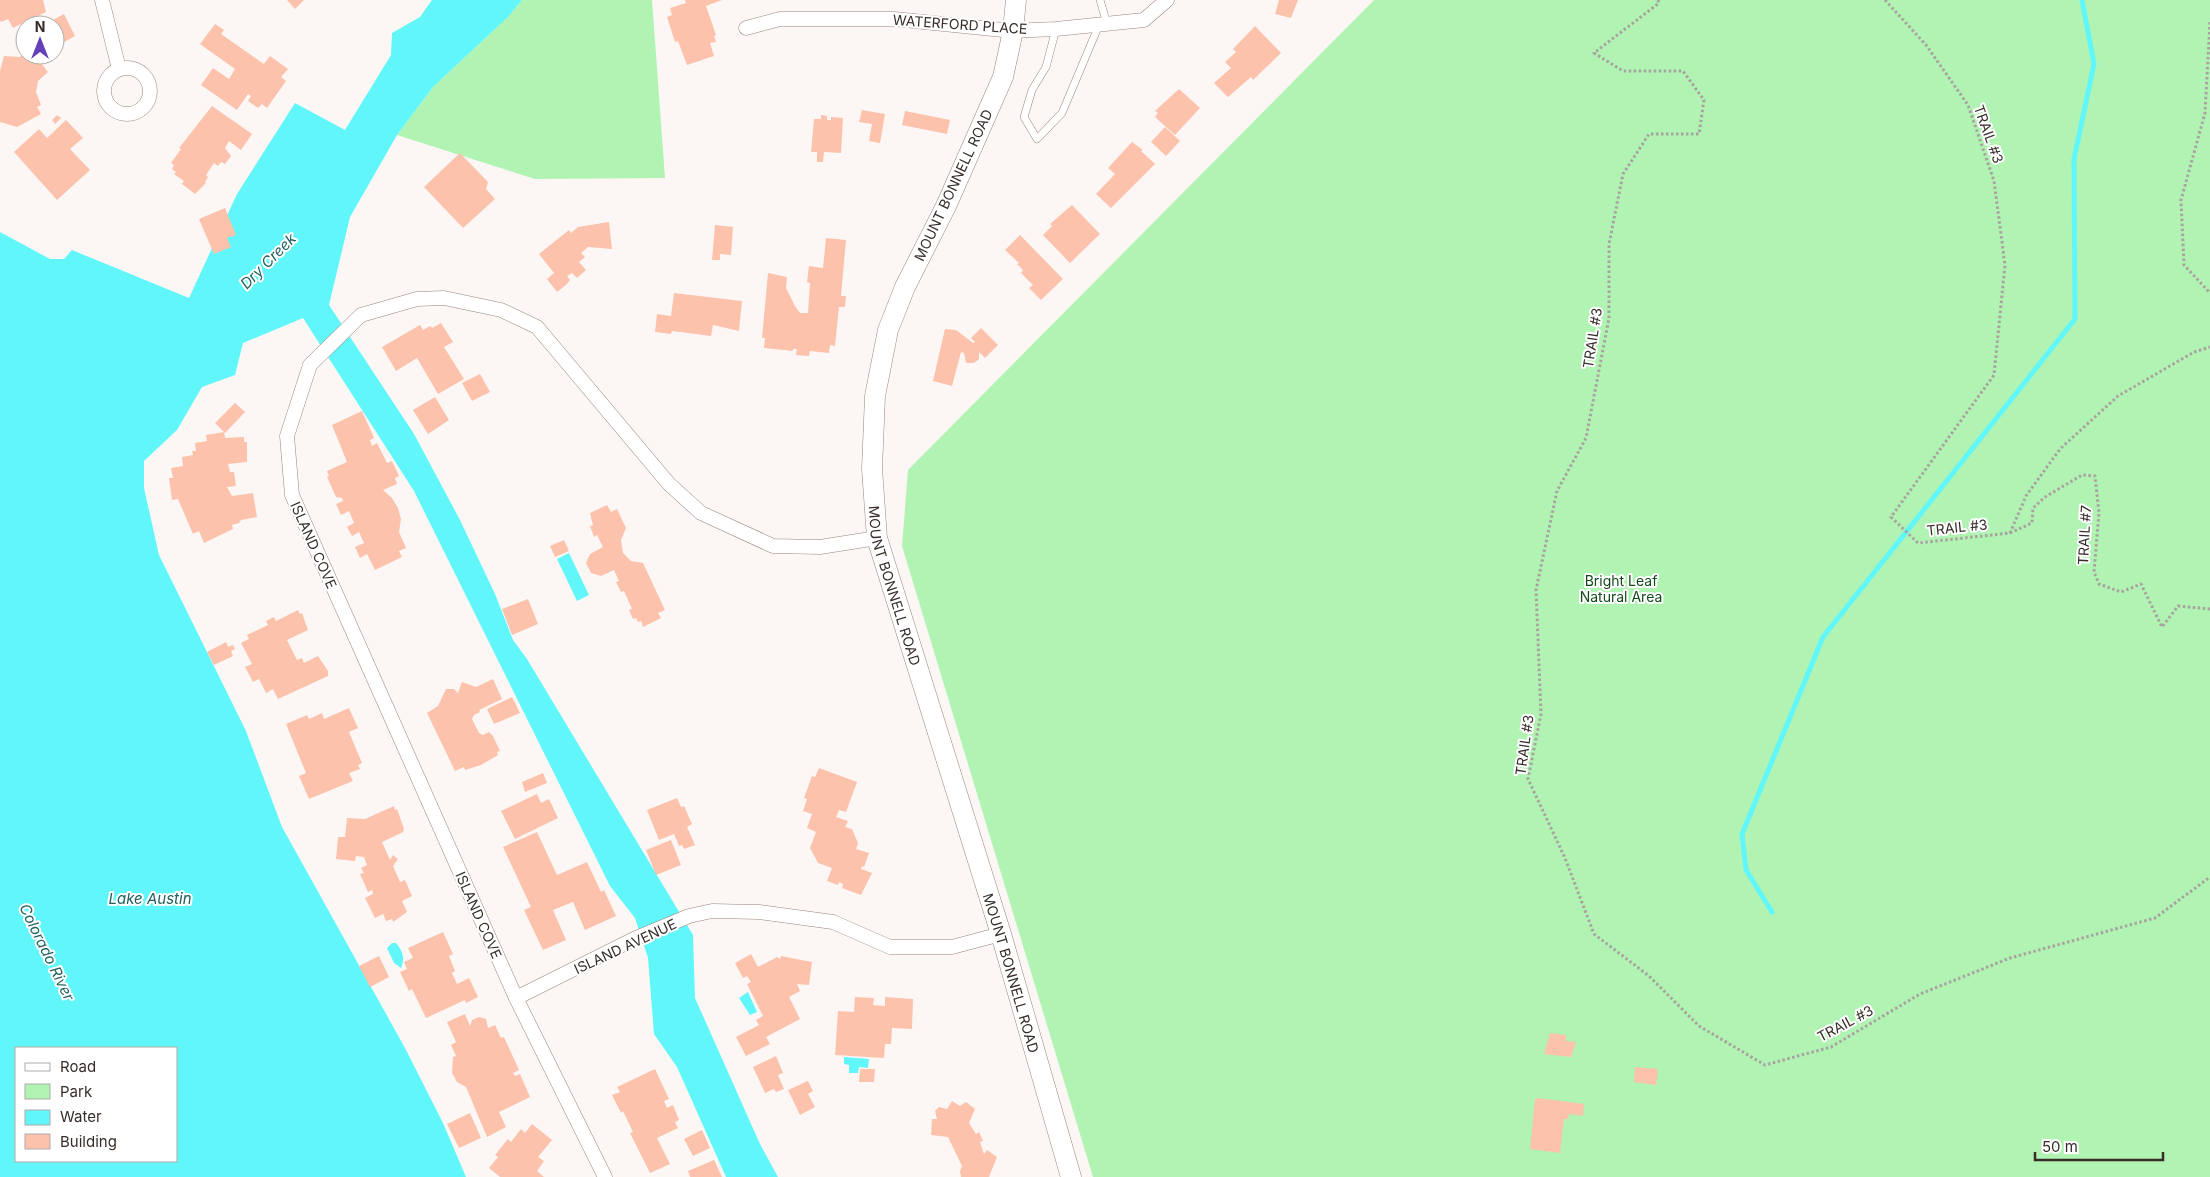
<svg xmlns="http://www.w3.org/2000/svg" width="2210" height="1177" font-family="Inter,sans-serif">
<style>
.green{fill:#b0f3b2}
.water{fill:#61f7fa;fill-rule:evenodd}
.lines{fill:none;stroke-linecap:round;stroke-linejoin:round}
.stream{stroke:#61f7fa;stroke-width:5}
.building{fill:#fdc2ab}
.lane-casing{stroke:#9b847b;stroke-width:8}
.street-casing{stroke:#9b847b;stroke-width:15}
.secondary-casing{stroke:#9b847b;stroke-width:21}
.path{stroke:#a9a3a0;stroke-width:3;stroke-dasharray:2.5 2.5;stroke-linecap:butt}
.lane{stroke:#fff;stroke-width:7}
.street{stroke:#fff;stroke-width:14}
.secondary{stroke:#fff;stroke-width:20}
.labels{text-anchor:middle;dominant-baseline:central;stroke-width:4;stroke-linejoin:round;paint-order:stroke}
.street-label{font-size:14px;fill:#362d29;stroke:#fff}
.park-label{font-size:14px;fill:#14491b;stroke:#fff}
.water-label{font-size:15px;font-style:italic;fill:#226061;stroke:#fff}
</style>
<rect width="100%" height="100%" fill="#fcf7f5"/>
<g class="green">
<path d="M 522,0 L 652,0 L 665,178 L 535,179 L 397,135 L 433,87 L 508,17 Z"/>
<path d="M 1374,0 L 2210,0 L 2210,1177 L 1093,1177 L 902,546 L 908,470 Z"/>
</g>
<g class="water">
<path d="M 432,0 L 522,0 L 508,17 L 433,87 L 397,135 L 350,217 L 329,305 L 414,434 L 460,520 L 495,594 L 513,640 L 527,659 L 693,935 L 695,998 L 760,1144 L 778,1177 L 726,1177 L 677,1067 L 654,1034 L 648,958 L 635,918 L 610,886 L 414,491 L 303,318 L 243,343 L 235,375 L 202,387 L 177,430 L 144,461 L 144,488 L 159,555 L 246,731 L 282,827 L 405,1048 L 443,1123 L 466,1177 L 0,1177 L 0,232 L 50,259 L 64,259 L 72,250 L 189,298 L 237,194 L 295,103 L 345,130 L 391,55 L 392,33 L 420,17 ZM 16,1048 L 176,1048 L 176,1161 L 16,1161 Z"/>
<path d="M 569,553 L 589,595 L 577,601 L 557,559 Z"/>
<path d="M 392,943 L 396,943 C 403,951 405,959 401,968 L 394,963 L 387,948 Z"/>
<path d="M 748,992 L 757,1012 L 750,1015 L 739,998 Z"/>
<path d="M 844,1057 L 869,1059 L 868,1068 L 859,1067 L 858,1073 L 849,1073 L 849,1065 L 844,1064 Z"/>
</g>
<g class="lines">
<path class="stream" d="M 1772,912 L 1746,870 L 1742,834 L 1823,637 L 2075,319 L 2074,159 L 2094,64 L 2082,0"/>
</g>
<g class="building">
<path d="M 0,0 L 43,0 L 46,12 L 13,28 L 8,19 L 1,22 L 0,20 Z"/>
<path d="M 287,0 L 304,0 L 295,9 Z"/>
<path d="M 685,0 L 722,0 L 706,6 L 716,35 L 714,36 L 716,42 L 710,43 L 714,56 L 687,65 L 678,41 L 675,42 L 667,17 L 672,15 L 670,8 L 686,3 Z"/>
<path d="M 1279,0 L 1298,0 L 1291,18 L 1275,14 Z"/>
<path d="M 64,14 L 75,36 L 55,47 L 55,25 L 44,25 Z"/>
<path d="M 215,24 L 224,30 L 221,34 L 264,64 L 270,56 L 288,69 L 281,77 L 286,81 L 267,108 L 262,104 L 258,108 L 248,101 L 251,96 L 248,94 L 237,110 L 201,85 L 213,68 L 229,79 L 235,69 L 200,44 Z"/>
<path d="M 1255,26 L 1281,53 L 1253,80 L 1251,77 L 1228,97 L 1214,83 L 1231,68 L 1225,62 L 1236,52 L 1233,49 Z"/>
<path d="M 25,52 L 25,55 L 39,55 L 36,57 L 48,72 L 38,81 L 36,92 L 41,105 L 37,107 L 41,114 L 17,127 L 0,122 L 0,71 L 4,56 L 20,57 Z"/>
<path d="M 1179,89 L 1200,108 L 1175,135 L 1155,117 L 1158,113 L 1155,111 Z"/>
<path d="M 212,106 L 252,134 L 241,150 L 229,141 L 225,148 L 231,156 L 225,164 L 221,162 L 218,166 L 214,163 L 206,175 L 208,177 L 205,182 L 206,183 L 195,194 L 182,184 L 184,181 L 174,174 L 176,172 L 172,169 L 174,165 L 171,163 L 181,149 L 179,148 Z"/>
<path d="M 862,110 L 885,114 L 880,143 L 869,141 L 872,124 L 859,122 Z"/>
<path d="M 905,111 L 950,120 L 947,134 L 902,125 Z"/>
<path d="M 57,115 L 61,118 L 55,124 L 52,120 Z"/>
<path d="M 821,115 L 827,116 L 827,120 L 831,120 L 831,117 L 843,118 L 841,153 L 824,152 L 823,162 L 817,162 L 817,152 L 811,152 L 814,119 L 821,119 Z"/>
<path d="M 66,120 L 83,138 L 70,149 L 90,170 L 57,200 L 14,152 L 39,129 L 47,138 Z"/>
<path d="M 1165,127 L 1180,141 L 1166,156 L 1151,142 Z"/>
<path d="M 1132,142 L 1143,150 L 1141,151 L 1155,164 L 1111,208 L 1096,194 L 1115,174 L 1108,168 Z"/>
<path d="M 460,153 L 488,182 L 486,189 L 495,199 L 463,228 L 424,187 Z"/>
<path d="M 1072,205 L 1100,234 L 1070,263 L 1043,235 L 1052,226 L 1050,224 Z"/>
<path d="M 225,208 L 236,235 L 227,238 L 231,247 L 214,254 L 199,219 Z"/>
<path d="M 609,222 L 612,249 L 588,247 L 581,253 L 585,257 L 579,262 L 586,270 L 577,278 L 572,273 L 567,276 L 570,280 L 567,284 L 557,292 L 547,279 L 554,273 L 539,254 L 569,230 L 571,233 L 578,227 Z"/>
<path d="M 715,225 L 733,227 L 731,255 L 720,254 L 720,260 L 712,260 Z"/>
<path d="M 1020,235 L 1063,279 L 1041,300 L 1029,288 L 1033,285 L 1021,273 L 1023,270 L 1017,264 L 1019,263 L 1005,250 Z"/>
<path d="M 826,238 L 846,240 L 841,296 L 846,296 L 845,307 L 839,307 L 835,346 L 830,345 L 829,353 L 810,351 L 809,356 L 796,355 L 797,349 L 793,349 L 793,351 L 764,348 L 765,338 L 762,338 L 768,273 L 787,277 L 786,288 L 795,306 L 800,313 L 808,313 L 810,283 L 807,282 L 809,266 L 823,268 Z"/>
<path d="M 674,293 L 742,301 L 739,331 L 713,325 L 711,336 L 672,331 L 671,334 L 655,332 L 657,314 L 671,316 Z"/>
<path d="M 441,323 L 453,342 L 444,347 L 464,379 L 438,394 L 417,358 L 396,371 L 382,347 L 420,325 L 423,330 L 430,326 L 432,328 Z"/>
<path d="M 981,328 L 998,345 L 985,358 L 979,352 L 979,359 L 974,363 L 966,363 L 964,353 L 961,352 L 952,386 L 933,381 L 945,329 L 956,330 L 973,343 L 975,342 L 971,338 Z"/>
<path d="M 480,374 L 490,392 L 472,401 L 462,383 Z"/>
<path d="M 435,397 L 449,420 L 428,434 L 413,410 Z"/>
<path d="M 235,403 L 245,412 L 225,433 L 215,423 Z"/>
<path d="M 362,411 L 374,438 L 370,440 L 372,446 L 377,443 L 387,463 L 392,461 L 399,476 L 395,478 L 397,484 L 383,490 L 392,498 L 398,508 L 401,519 L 399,532 L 406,548 L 399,551 L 402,557 L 375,570 L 367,554 L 360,558 L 355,547 L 364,543 L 359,532 L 352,536 L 347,527 L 354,523 L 349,511 L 341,515 L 336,504 L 343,501 L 342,498 L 336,497 L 327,477 L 329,476 L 327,471 L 347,462 L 332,425 Z"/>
<path d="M 224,432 L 225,438 L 244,437 L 244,442 L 247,442 L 247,462 L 228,464 L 230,472 L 234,472 L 236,486 L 227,487 L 232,496 L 253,493 L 257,517 L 241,520 L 239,523 L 232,525 L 233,529 L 204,543 L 199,531 L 193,534 L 178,499 L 172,500 L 169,478 L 173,478 L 171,468 L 183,466 L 182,457 L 193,455 L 192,451 L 196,451 L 195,443 L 207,441 L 206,435 Z"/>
<path d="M 607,505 L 611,512 L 617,509 L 626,528 L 621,540 L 623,553 L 631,561 L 643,563 L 665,610 L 658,613 L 661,618 L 643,627 L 641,621 L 638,622 L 636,618 L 633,619 L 629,610 L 632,609 L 624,591 L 621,592 L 616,582 L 619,581 L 614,570 L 601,576 L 591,573 L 586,563 L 590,554 L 603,547 L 597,535 L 594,537 L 590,526 L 593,525 L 590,513 Z"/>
<path d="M 564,540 L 569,551 L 555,557 L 550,546 Z"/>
<path d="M 528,599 L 538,624 L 512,635 L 502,609 Z"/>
<path d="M 298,610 L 300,614 L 302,613 L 308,630 L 287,640 L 297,660 L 302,658 L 304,663 L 318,656 L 328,671 L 328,676 L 278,699 L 273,689 L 266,693 L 259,679 L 253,682 L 245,667 L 252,664 L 241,643 L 249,639 L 247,635 L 268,625 L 266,621 L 274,617 L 276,621 Z"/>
<path d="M 226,642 L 228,647 L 233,645 L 235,649 L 231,651 L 233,656 L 214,665 L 207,652 Z"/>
<path d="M 493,679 L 502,699 L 479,710 L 480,712 L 474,715 L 472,719 L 479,733 L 483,735 L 489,732 L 493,736 L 500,751 L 497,752 L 498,755 L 481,765 L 465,770 L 464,767 L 455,771 L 427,713 L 438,706 L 446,689 L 454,689 L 458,693 L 462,682 L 476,687 Z"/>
<path d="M 512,697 L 520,713 L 494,724 L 487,709 Z"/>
<path d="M 349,708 L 358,728 L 349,732 L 362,763 L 358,765 L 360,769 L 349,773 L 353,781 L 309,799 L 299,776 L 306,773 L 286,724 L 307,715 L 309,719 L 322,713 L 324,719 Z"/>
<path d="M 819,768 L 857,782 L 846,812 L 839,810 L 836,817 L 848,821 L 845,827 L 852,829 L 858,843 L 856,849 L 869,853 L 864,867 L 862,866 L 861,869 L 872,873 L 861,895 L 842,888 L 843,884 L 839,882 L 838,885 L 827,881 L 832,868 L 818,863 L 810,848 L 816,832 L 807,828 L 812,814 L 803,811 L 807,799 L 804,798 L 812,776 L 815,777 Z"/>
<path d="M 543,773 L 547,783 L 525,792 L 522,782 Z"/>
<path d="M 537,794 L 541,803 L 549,799 L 558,818 L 515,839 L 501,811 Z"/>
<path d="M 677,798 L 681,807 L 684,806 L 692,824 L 687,827 L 695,845 L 684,849 L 682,845 L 679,846 L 674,834 L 659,840 L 647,810 Z"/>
<path d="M 394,806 L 395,810 L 397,809 L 404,829 L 403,832 L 382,842 L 390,860 L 393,855 L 398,859 L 393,866 L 400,882 L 405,880 L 412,896 L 402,901 L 407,912 L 393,922 L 392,919 L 386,921 L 383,914 L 375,918 L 365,898 L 373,894 L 372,890 L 368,892 L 360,874 L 364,873 L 361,868 L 367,865 L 364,857 L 356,856 L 355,861 L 336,859 L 338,837 L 345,837 L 347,818 L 365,819 Z"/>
<path d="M 537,832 L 557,875 L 587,862 L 601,892 L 604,890 L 616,916 L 585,930 L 573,902 L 553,910 L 566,940 L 543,950 L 524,910 L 531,907 L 503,847 Z"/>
<path d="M 671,840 L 681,865 L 656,875 L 646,850 Z"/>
<path d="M 443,932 L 453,954 L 449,956 L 455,971 L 452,973 L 457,984 L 469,978 L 478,997 L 466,1003 L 465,1000 L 426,1018 L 412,989 L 409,991 L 400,972 L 407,969 L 404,962 L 413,958 L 408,948 Z"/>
<path d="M 751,954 L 758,967 L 777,957 L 780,959 L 781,956 L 812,962 L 809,985 L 797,984 L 800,991 L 789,997 L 800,1019 L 766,1037 L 770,1044 L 746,1056 L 736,1037 L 759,1025 L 756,1020 L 763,1016 L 747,984 L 751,982 L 747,976 L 743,978 L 735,963 Z"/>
<path d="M 379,956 L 389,977 L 370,987 L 359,966 Z"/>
<path d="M 855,997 L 874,998 L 873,1005 L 885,1006 L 885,997 L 913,999 L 912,1029 L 892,1028 L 891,1044 L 885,1044 L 884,1058 L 835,1055 L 838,1011 L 854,1012 Z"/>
<path d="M 465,1014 L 470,1026 L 472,1020 L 479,1017 L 486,1019 L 488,1028 L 495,1025 L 501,1038 L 504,1037 L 519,1070 L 513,1073 L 515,1076 L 520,1074 L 530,1097 L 499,1112 L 506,1127 L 487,1137 L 466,1087 L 457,1082 L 452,1073 L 453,1057 L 456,1056 L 451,1045 L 456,1042 L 447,1022 Z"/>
<path d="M 1550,1033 L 1566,1035 L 1566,1041 L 1576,1042 L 1571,1057 L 1544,1054 Z"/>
<path d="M 776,1056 L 783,1073 L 778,1075 L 784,1089 L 776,1092 L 774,1089 L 765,1093 L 753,1067 Z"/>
<path d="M 1635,1067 L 1658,1069 L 1656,1085 L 1634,1082 Z"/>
<path d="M 655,1069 L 669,1099 L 664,1101 L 667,1108 L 673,1105 L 679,1120 L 675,1122 L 678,1128 L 657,1138 L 670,1164 L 650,1173 L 630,1133 L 633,1132 L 623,1111 L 621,1113 L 612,1095 L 620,1092 L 617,1087 Z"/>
<path d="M 860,1069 L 875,1069 L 874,1082 L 859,1082 Z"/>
<path d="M 808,1081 L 813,1091 L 808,1094 L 815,1107 L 800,1115 L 788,1090 Z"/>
<path d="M 1538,1098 L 1584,1104 L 1583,1116 L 1569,1114 L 1568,1119 L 1564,1119 L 1560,1153 L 1530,1149 L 1535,1099 Z"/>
<path d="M 952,1101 L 960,1106 L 966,1102 L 975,1109 L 969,1123 L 976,1134 L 979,1132 L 983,1141 L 980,1142 L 984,1154 L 987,1150 L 997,1157 L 989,1177 L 961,1177 L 960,1171 L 962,1166 L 948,1137 L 931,1135 L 932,1119 L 937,1119 L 935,1111 L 939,1107 L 947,1109 Z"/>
<path d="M 470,1113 L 481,1138 L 459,1148 L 447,1124 Z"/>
<path d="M 532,1124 L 552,1140 L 538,1157 L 544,1161 L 537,1171 L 544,1177 L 500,1177 L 489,1168 L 498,1157 L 495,1155 L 508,1139 L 511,1142 L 521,1129 L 525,1133 Z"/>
<path d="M 702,1130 L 710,1148 L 693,1156 L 684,1139 Z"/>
<path d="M 714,1160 L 722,1177 L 690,1177 L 688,1171 Z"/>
</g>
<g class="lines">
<g class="lane-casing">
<g id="lane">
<path d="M 1100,0 L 1107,24"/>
<path d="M 1056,29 L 1046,67 L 1032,90 L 1024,117 L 1037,139 L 1062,113 L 1099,25"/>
</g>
</g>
<g class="street-casing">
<g id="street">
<path d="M 102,0 L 119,69"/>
<path d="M 746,28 L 780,19 L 894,19 L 1013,31 L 1056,29 L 1144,20 L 1167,0"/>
<circle cx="127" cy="91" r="23"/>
<path d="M 516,998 L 634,939 L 689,916 L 712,911 L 759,912 L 833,922 L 890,947 L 952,947 L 1001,934"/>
<path d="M 605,1177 L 516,998 L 292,495 L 287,436 L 310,365 L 361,315 L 417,299 L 444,298 L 501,310 L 537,327 L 669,484 L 701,513 L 773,546 L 820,547 L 877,538"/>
</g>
</g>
<g class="secondary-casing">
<g id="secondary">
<path id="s1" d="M 1016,0 L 1013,31 L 1003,77 L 946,206 L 905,287 L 888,330 L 875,396 L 872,469 L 877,538 L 1001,934 L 1071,1177"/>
</g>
</g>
<g class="path">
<path d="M 1658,0 L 1659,3 L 1594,53 L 1623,71 L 1683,71 L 1704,100 L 1699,134 L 1649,134 L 1623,174 L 1609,244 L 1609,318 L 1586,438 L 1557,491 L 1536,590 L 1541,714 L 1528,779 L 1565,858 L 1594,934 L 1649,976 L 1699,1026 L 1765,1065 L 1831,1047 L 1920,994 L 2010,958 L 2155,918 L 2210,877"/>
<path d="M 1885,0 L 1926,45 L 1968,105 L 1994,181 L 2005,265 L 1994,375 L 1891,517 L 1918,543 L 2010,533 L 2026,496 L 2060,449 L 2118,396 L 2194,352 L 2210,347"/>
<path d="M 2210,22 L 2205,113 L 2181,200 L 2184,265 L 2210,293"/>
<path d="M 2010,533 L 2032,523 L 2033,508 L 2045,497 L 2082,475 L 2095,476 L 2099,513 L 2094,572 L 2099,584 L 2121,592 L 2141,584 L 2162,627 L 2178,606 L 2210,609"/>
</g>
<use href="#lane" class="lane"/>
<use href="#street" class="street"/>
<use href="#secondary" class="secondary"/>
</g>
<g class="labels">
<g class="street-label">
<text transform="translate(960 24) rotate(4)">WATERFORD PLACE</text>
<text transform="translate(1989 134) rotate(70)">TRAIL #3</text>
<text transform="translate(953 185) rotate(-65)">MOUNT BONNELL ROAD</text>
<text transform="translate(1592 338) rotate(-81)">TRAIL #3</text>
<text transform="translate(1957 527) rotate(-6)">TRAIL #3</text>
<text transform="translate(2084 535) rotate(-87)">TRAIL #7</text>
<text transform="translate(314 545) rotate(66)">ISLAND COVE</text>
<text stroke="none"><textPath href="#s1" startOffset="616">MOUNT BONNELL ROAD</textPath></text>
<text transform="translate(1524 745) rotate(-82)">TRAIL #3</text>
<text transform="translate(479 915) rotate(66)">ISLAND COVE</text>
<text transform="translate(625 946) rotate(-25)">ISLAND AVENUE</text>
<text stroke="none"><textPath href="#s1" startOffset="1021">MOUNT BONNELL ROAD</textPath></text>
<text transform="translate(1845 1023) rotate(-28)">TRAIL #3</text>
</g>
<g class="park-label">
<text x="1621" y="580">Bright Leaf<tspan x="1621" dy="16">Natural Area</tspan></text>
</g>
<g class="water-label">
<text transform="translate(268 261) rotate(-45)">Dry Creek</text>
<text x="150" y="898">Lake Austin</text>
<text transform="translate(47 952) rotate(64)">Colorado River</text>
</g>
</g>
<rect x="15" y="1047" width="162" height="115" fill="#ffffff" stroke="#afaba9"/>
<rect x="25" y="1063" width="25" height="8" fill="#ffffff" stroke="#afaba9"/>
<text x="60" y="1072" font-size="15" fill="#362d29">Road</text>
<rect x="25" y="1084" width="25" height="15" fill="#b0f3b2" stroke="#afaba9"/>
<text x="60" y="1097" font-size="15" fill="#362d29">Park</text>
<rect x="25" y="1110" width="25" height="15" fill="#61f7fa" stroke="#afaba9"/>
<text x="60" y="1122" font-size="15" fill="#362d29">Water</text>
<rect x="25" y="1134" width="25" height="15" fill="#fdc2ab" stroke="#afaba9"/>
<text x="60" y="1147" font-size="15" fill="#362d29">Building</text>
<g transform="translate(40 40)"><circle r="24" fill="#ffffff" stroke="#afaba9"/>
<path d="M0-4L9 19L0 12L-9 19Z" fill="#6541b9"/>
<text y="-8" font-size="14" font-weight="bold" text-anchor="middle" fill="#362d29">N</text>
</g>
<path d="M2035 1152v8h128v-8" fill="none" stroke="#362d29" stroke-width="2.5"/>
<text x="2042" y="1152" font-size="15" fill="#362d29" stroke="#ffffff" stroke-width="4" paint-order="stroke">50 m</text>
</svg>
